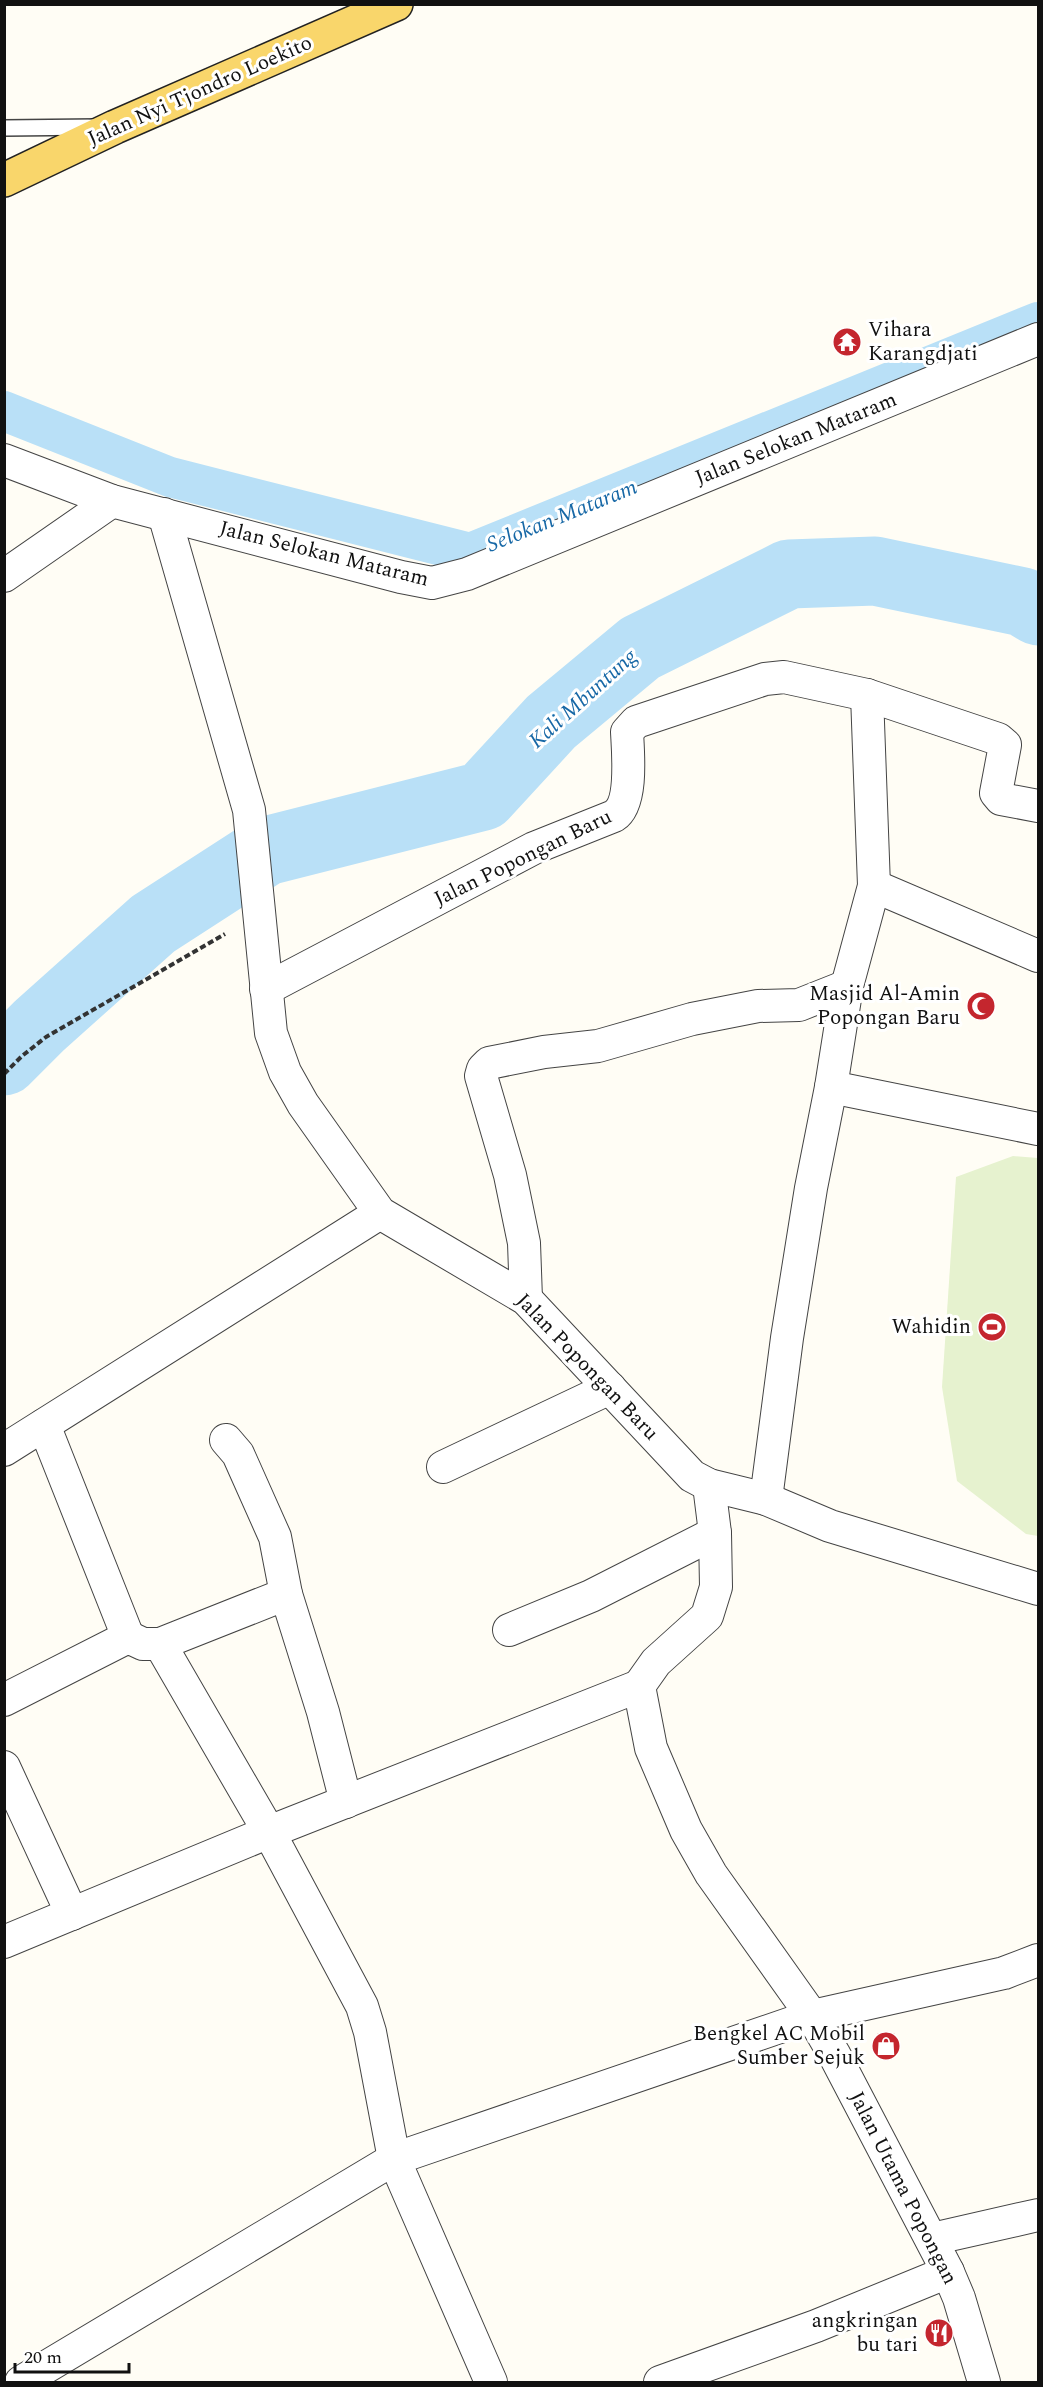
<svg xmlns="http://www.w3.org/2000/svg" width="1043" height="2387" font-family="Spectral,serif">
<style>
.pitch{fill:#e6f2cf}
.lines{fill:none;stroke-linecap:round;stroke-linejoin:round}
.canal{stroke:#b9e0f7;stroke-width:40}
.river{stroke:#b9e0f7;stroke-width:69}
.lane-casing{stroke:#444;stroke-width:18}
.street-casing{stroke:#444;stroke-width:34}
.primary-casing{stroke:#222;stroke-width:36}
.path{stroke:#333;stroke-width:4;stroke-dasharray:6 3;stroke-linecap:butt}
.lane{stroke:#fff;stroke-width:15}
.street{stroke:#fff;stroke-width:32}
.primary{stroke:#f9d66b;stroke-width:33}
.labels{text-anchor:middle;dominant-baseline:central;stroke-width:6;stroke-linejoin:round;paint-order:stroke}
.street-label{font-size:21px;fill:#111;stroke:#fff}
.poi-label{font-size:21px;fill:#111;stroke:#fff;text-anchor:end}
.water-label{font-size:22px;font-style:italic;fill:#1768a6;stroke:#fff}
</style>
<rect width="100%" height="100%" fill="#fffdf5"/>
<path class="pitch" d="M 1013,1156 L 1038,1158 L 1038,1536 L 1026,1534 L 957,1481 L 942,1387 L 956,1177 Z"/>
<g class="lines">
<path class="canal" d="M 4,411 L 170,477 L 470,553 L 1038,322"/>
<path class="river" d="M 4,1061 L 39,1026 L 153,924 L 266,851 L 483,796 L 551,722 L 640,648 L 789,574 L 875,571 L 1023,602 L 1038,611"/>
<g class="lane-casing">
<path id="lane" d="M 4,128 L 97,127"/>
</g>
<g class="street-casing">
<g id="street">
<path d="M 4,460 L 112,501 L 401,577 L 432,583 L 467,574 L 1038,339"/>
<path d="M 164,514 L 249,810 L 271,1033 L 285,1072 L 303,1104 L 380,1213 L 526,1299 L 692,1476 L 709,1485 L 766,1499 L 830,1526 L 1038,1589"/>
<path d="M 4,576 L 112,501"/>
<path d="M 874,886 L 1038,956"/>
<path d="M 266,989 L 534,848 L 614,816 C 633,804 628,752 627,732 L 636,722 L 765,679 L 784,677 L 867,695 L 998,739 L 1005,745 L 996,793 L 1001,799 L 1038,806"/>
<path d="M 831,1087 L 1038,1129"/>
<path d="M 526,1299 L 524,1243 L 510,1175 L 481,1076 L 483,1069 L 489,1063 L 544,1052 L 598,1046 L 692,1019 L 758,1006 L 799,1005 L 847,986"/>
<path d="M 44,1425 L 128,1637"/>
<path d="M 226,1440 L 238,1454 L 275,1537 L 286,1594 L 323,1712 L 346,1802"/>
<path d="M 4,1450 L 380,1213"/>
<path d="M 443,1467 L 610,1388"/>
<path d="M 709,1485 L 715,1533 L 716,1587 L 707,1616 L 656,1662 L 639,1686 L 651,1748 L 686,1830 L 711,1874 L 812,2016 L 834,2054 L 948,2272 L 959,2298 L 984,2382"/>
<path d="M 766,1499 L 787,1338 L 811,1188 L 831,1087 L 847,986 L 874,886 L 867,695"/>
<path d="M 509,1630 L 591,1596 L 715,1533"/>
<path d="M 160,1644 L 269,1832 L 362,2006 L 370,2032 L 394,2159 L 491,2382"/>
<path d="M 4,1700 L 128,1637 L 143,1644 L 160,1644 L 286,1594"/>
<path d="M 4,1767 L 72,1914"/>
<path d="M 4,1942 L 269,1832 L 639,1686"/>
<path d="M 932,2239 L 1038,2215"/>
<path d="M 21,2382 L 394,2159 L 812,2016 L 1004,1973 L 1038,1960"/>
<path d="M 660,2382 L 816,2326 L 948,2272"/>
</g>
</g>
<g class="primary-casing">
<path id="primary" d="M 4,180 L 115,127 L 396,4"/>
</g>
<path class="path" d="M 4,1074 L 22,1056 L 46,1037 L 225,934"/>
<use href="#lane" class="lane"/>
<use href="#street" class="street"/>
<use href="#primary" class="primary"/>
</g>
<defs>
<g id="temple-disc" transform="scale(1.5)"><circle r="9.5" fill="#c4262e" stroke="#fff"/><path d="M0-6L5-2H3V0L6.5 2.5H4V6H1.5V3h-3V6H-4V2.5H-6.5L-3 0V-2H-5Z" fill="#fff"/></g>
<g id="mosque-disc" transform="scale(1.5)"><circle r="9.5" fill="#c4262e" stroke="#fff"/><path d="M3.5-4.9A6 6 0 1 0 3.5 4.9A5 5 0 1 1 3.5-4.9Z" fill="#fff"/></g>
<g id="stadium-disc" transform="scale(1.5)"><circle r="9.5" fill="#c4262e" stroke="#fff"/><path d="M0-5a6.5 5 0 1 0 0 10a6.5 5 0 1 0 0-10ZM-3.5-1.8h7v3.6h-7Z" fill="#fff"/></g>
<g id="shop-disc" transform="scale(1.5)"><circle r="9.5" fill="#c4262e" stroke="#fff"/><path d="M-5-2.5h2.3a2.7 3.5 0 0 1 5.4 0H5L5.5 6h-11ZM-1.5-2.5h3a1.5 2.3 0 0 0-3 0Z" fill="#fff"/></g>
<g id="restaurant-disc" transform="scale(1.5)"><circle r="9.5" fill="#c4262e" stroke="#fff"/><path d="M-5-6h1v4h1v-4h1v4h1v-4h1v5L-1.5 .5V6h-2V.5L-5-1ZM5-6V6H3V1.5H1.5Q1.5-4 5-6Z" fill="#fff"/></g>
</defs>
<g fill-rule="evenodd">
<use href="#temple-disc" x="847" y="342"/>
<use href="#mosque-disc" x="981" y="1006"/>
<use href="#stadium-disc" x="992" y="1327"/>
<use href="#shop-disc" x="886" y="2046"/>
<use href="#restaurant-disc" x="939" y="2333"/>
</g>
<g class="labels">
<g class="street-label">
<text transform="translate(200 91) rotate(-24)">Jalan Nyi Tjondro Loekito</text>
<text transform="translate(796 439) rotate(-22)">Jalan Selokan Mataram</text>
<text transform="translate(324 554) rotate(14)">Jalan Selokan Mataram</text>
<text transform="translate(523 858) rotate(-26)">Jalan Popongan Baru</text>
<text transform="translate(587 1367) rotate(46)">Jalan Popongan Baru</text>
<text transform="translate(903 2188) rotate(63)">Jalan Utama Popongan</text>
</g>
<g class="poi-label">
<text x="868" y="330" text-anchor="start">Vihara<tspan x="868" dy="24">Karangdjati</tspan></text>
<text x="960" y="994">Masjid Al-Amin<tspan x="960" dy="24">Popongan Baru</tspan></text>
<text x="971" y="1327">Wahidin</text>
<text x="865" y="2034">Bengkel AC Mobil<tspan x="865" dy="24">Sumber Sejuk</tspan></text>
<text x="918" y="2321">angkringan<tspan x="918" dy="24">bu tari</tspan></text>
</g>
<g class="water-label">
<text transform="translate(562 516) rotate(-22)">Selokan Mataram</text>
<text transform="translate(583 699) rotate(-42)">Kali Mbuntung</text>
</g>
</g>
<rect width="1043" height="2387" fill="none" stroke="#111111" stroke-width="12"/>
<path d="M15 2363v9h114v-9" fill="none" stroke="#111111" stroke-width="3"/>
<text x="24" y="2363" font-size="18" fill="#111111" stroke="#ffffff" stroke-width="4.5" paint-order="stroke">20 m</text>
</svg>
